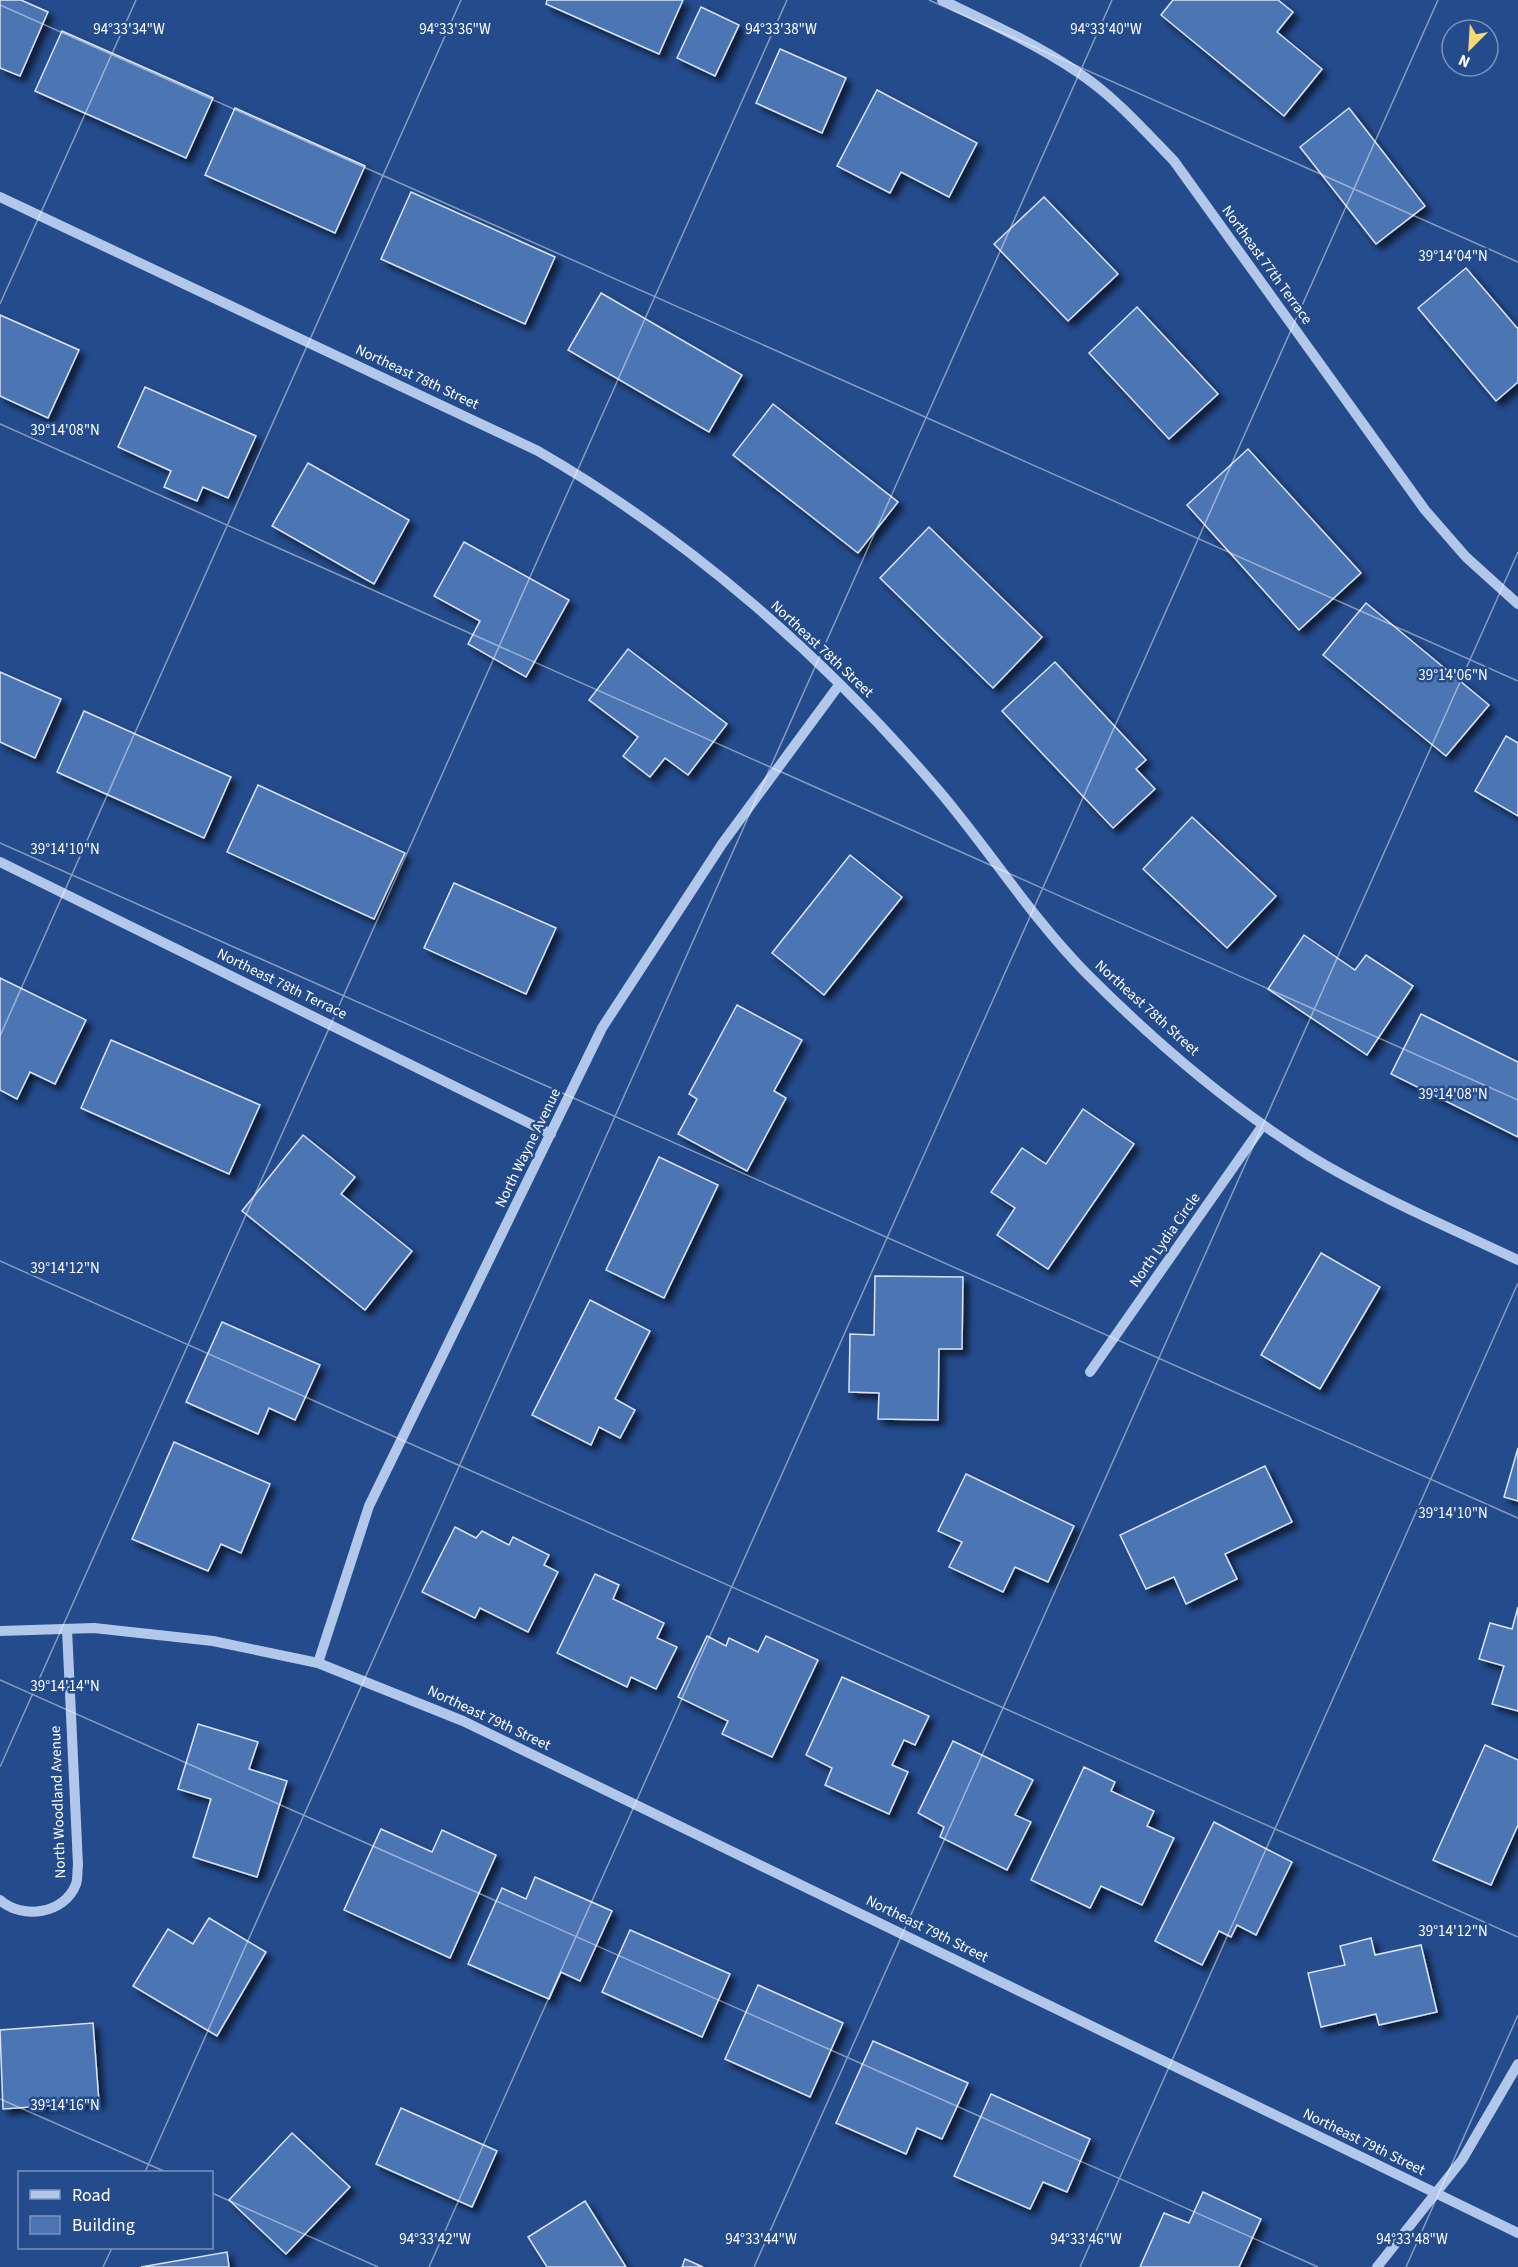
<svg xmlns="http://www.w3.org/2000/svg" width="1518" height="2267" font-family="'Source Sans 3',sans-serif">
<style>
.building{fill:#4c74b3;stroke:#d7e4f8;stroke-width:1.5;filter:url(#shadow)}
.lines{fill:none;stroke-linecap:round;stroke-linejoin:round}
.minor{stroke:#b2c8eb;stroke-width:10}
.ticks{fill:none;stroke:#fff;stroke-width:1.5;stroke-opacity:0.45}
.labels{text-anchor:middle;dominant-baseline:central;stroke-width:5;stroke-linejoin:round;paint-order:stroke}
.street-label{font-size:15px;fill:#fff;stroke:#244b8c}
.ticks-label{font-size:15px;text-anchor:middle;fill:#fff;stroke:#244b8c;stroke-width:5;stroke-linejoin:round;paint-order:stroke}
</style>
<defs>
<filter id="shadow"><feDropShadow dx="5.5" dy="5.5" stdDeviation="3" flood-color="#0009"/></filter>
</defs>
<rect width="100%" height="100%" fill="#244b8c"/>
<g class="building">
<path d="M 0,0 L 21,0 L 48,12 L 20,76 L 0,68 Z"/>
<path d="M 547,0 L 683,0 L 659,54 L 546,4 Z"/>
<path d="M 1173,0 L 1278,0 L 1293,12 L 1277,32 L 1322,69 L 1284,116 L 1161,15 Z"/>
<path d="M 701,7 L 739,25 L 715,76 L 677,58 Z"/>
<path d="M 62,31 L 213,98 L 186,158 L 35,91 Z"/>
<path d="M 780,49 L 846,78 L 822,133 L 756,103 Z"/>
<path d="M 877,90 L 977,143 L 949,197 L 901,172 L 890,193 L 837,166 Z"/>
<path d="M 235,108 L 365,166 L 335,233 L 205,175 Z"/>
<path d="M 1349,108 L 1425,206 L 1376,244 L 1300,147 Z"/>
<path d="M 411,192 L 555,257 L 525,324 L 381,259 Z"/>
<path d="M 1044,197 L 1118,274 L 1068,321 L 994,244 Z"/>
<path d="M 1466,268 L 1518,329 L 1518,382 L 1496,401 L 1418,308 Z"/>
<path d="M 601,293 L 742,375 L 709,432 L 568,350 Z"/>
<path d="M 1137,307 L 1218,394 L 1169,439 L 1089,353 Z"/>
<path d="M 0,315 L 79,350 L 48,418 L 0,396 Z"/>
<path d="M 145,387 L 256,436 L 228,498 L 203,487 L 197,501 L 164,487 L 171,471 L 118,447 Z"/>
<path d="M 773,404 L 898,502 L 858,553 L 733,455 Z"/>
<path d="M 1248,449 L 1361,573 L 1299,630 L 1187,505 Z"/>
<path d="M 308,463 L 409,520 L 374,584 L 272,526 Z"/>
<path d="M 929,527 L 1042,637 L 993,688 L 880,578 Z"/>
<path d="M 464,542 L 569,600 L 526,677 L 468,644 L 480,621 L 434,596 Z"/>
<path d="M 1366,603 L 1489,705 L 1446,756 L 1323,655 Z"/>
<path d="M 628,649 L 727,724 L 688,775 L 665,758 L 650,777 L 623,756 L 638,737 L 589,700 Z"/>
<path d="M 1055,662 L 1146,760 L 1136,769 L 1155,789 L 1113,828 L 1002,711 Z"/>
<path d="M 0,672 L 61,699 L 35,758 L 0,742 Z"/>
<path d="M 84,711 L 231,777 L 204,838 L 57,772 Z"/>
<path d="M 1506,736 L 1518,743 L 1518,816 L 1475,791 Z"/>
<path d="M 258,785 L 405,853 L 374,919 L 227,852 Z"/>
<path d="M 1192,817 L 1276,896 L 1227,948 L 1143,869 Z"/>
<path d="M 850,855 L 902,897 L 824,995 L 772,953 Z"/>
<path d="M 454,883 L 556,928 L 526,994 L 424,948 Z"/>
<path d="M 1304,935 L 1355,970 L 1366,955 L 1413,986 L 1367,1055 L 1268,989 Z"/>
<path d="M 0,978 L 86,1020 L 55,1084 L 30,1072 L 17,1099 L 0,1090 Z"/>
<path d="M 737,1005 L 802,1040 L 774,1091 L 786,1098 L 747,1171 L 678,1134 L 697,1099 L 689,1094 Z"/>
<path d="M 1421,1014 L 1518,1062 L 1518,1137 L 1391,1074 Z"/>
<path d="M 111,1040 L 260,1105 L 229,1174 L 81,1108 Z"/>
<path d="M 1083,1109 L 1134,1144 L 1048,1269 L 997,1235 L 1015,1208 L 991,1192 L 1022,1148 L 1046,1164 Z"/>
<path d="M 303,1135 L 355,1177 L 341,1194 L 412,1251 L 365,1310 L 242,1211 Z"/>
<path d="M 659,1157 L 718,1185 L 664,1298 L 606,1270 Z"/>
<path d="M 1321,1253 L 1380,1287 L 1320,1389 L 1261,1355 Z"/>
<path d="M 875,1276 L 963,1277 L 962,1349 L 939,1349 L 938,1420 L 878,1419 L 879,1393 L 849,1392 L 850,1334 L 874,1335 Z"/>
<path d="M 590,1300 L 650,1331 L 615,1399 L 635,1410 L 620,1438 L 599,1427 L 591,1445 L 532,1415 Z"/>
<path d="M 222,1322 L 320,1365 L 295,1420 L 269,1408 L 258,1434 L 186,1402 Z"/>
<path d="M 174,1442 L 270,1484 L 241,1553 L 221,1544 L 208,1571 L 132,1539 Z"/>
<path d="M 1518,1448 L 1518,1501 L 1504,1497 Z"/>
<path d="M 1265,1466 L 1292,1522 L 1225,1554 L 1237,1579 L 1186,1604 L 1174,1577 L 1146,1589 L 1120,1535 Z"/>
<path d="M 966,1474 L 1074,1526 L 1048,1582 L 1015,1567 L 1003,1592 L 949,1567 L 962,1542 L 938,1531 Z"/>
<path d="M 455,1527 L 476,1538 L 482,1531 L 509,1545 L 513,1537 L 549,1555 L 544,1565 L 558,1572 L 528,1632 L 480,1608 L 475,1618 L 422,1592 Z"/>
<path d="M 595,1574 L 619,1585 L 613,1599 L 664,1623 L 657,1638 L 677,1647 L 656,1689 L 631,1677 L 627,1687 L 557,1653 Z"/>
<path d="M 1518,1607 L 1518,1711 L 1492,1704 L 1504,1666 L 1479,1659 L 1490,1623 L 1512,1629 Z"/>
<path d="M 707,1636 L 726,1646 L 729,1638 L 758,1652 L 766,1636 L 818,1660 L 772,1757 L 722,1734 L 728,1721 L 678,1697 Z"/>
<path d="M 842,1677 L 929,1716 L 915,1745 L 904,1740 L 892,1765 L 908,1772 L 889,1814 L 825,1785 L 832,1768 L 806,1755 Z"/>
<path d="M 198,1724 L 258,1742 L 249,1769 L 287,1781 L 257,1877 L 193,1857 L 211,1799 L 178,1789 Z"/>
<path d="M 953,1741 L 1033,1780 L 1015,1815 L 1031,1822 L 1007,1870 L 940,1837 L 944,1827 L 918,1813 Z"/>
<path d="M 1485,1745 L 1518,1760 L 1518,1825 L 1491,1885 L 1433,1860 Z"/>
<path d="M 1084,1767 L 1115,1782 L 1111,1791 L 1154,1811 L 1147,1826 L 1174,1838 L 1142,1905 L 1101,1886 L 1090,1908 L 1031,1880 Z"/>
<path d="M 1214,1822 L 1292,1862 L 1256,1935 L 1237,1925 L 1231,1937 L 1219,1931 L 1202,1965 L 1155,1941 Z"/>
<path d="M 381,1829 L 432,1852 L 442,1830 L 496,1855 L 450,1958 L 344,1910 Z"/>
<path d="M 535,1877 L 612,1911 L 580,1981 L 561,1972 L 549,1999 L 468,1964 L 502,1888 L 526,1899 Z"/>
<path d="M 209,1918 L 266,1952 L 217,2036 L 133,1986 L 168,1929 L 193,1944 Z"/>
<path d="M 630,1930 L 730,1974 L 702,2037 L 602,1992 Z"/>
<path d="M 1371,1938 L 1375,1955 L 1421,1945 L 1437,2012 L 1379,2025 L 1376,2014 L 1321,2027 L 1308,1973 L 1345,1965 L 1340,1946 Z"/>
<path d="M 758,1985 L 843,2023 L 810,2097 L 725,2059 Z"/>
<path d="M 93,2023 L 99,2102 L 3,2109 L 0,2030 Z"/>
<path d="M 873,2041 L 968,2083 L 942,2139 L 917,2128 L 906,2154 L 836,2123 Z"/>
<path d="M 991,2094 L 1090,2139 L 1067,2192 L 1043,2182 L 1030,2209 L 954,2176 Z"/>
<path d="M 401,2108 L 497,2151 L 472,2207 L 376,2164 Z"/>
<path d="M 292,2133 L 350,2187 L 286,2254 L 229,2200 Z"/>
<path d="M 1203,2192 L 1261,2219 L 1239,2267 L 1140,2267 L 1164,2213 L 1189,2223 Z"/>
<path d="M 585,2201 L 626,2267 L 547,2267 L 528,2237 Z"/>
<path d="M 227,2252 L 229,2267 L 141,2267 Z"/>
<path d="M 685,2259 L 703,2267 L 682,2267 Z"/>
</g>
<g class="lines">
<g class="minor">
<path d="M 942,0 C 988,22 1034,43 1076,71 C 1113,95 1143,129 1174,161 L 1425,510 L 1466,557 L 1518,604"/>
<path d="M 0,197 L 538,451 C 690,539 826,658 940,792 C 990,851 1031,917 1086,973 C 1153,1040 1229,1106 1310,1156 C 1376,1196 1448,1227 1518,1260"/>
<path d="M 0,862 L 551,1134"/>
<path d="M 1090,1372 L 1263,1125"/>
<path d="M 0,1631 L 94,1628 L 213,1641 L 318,1663 L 463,1721 L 1518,2233"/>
<path d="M 318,1663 L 369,1506 L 602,1028 L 722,844 L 839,685"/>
<path d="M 0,1900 C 22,1920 65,1914 76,1884 C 78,1879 77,1871 78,1865 L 67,1629"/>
<path d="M 1377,2267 L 1462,2160 L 1518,2064"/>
</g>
</g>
<path class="ticks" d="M 929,0 L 1518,262M 0,5 L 1518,681M 0,304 L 136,0M 0,424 L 1518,1100M 0,843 L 1518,1518M 0,1036 L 461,0M 0,1261 L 1518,1937M 0,1680 L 1318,2267M 0,1767 L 787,0M 0,2099 L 166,2172M 145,2172 L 1112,0M 212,2193 L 378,2267M 103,2267 L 112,2248M 429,2267 L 1438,0M 754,2267 L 1518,552M 1080,2267 L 1518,1283M 1406,2267 L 1518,2015"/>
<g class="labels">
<g class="street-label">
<text transform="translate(1267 265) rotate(54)">Northeast 77th Terrace</text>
<text transform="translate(417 377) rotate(25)">Northeast 78th Street</text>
<text transform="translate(822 649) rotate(43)">Northeast 78th Street</text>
<text transform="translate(282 984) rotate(26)">Northeast 78th Terrace</text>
<text transform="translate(1147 1008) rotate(42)">Northeast 78th Street</text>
<text transform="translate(528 1148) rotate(-64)">North Wayne Avenue</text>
<text transform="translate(1165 1240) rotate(-55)">North Lydia Circle</text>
<text transform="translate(489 1718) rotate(25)">Northeast 79th Street</text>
<text transform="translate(58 1802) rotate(-92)">North Woodland Avenue</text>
<text transform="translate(927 1929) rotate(26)">Northeast 79th Street</text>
<text transform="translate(1364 2142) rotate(26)">Northeast 79th Street</text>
</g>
</g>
<g class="ticks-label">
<text x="129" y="34">94°33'34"W</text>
<text x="455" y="34">94°33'36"W</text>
<text x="1106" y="34">94°33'40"W</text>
<text x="781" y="34">94°33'38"W</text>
<text x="1453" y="261">39°14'04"N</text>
<text x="65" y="435">39°14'08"N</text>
<text x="1453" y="680">39°14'06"N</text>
<text x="65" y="854">39°14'10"N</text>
<text x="1453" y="1099">39°14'08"N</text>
<text x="65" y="1273">39°14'12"N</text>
<text x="1453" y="1518">39°14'10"N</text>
<text x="65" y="1691">39°14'14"N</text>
<text x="1453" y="1936">39°14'12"N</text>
<text x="65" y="2110">39°14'16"N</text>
<text x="435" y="2244">94°33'42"W</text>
<text x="761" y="2244">94°33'44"W</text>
<text x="1086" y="2244">94°33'46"W</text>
<text x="1412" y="2244">94°33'48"W</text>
</g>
<rect x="18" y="2171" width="195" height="78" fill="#244b8c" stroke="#7c93ba" stroke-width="1.5"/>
<rect x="30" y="2190" width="30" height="9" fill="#b2c8eb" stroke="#7c93ba" stroke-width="1.5"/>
<text x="72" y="2201" font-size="18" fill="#ffffff">Road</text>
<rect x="30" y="2216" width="30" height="18" fill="#4c74b3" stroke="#7c93ba" stroke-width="1.5"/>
<text x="72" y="2231" font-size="18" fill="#ffffff">Building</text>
<g transform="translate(1470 48) rotate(204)"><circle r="28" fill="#244b8c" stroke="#7c93ba" stroke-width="1.5"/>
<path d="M0-4.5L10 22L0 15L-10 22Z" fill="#f6d975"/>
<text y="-9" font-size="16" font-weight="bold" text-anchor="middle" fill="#ffffff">N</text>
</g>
</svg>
